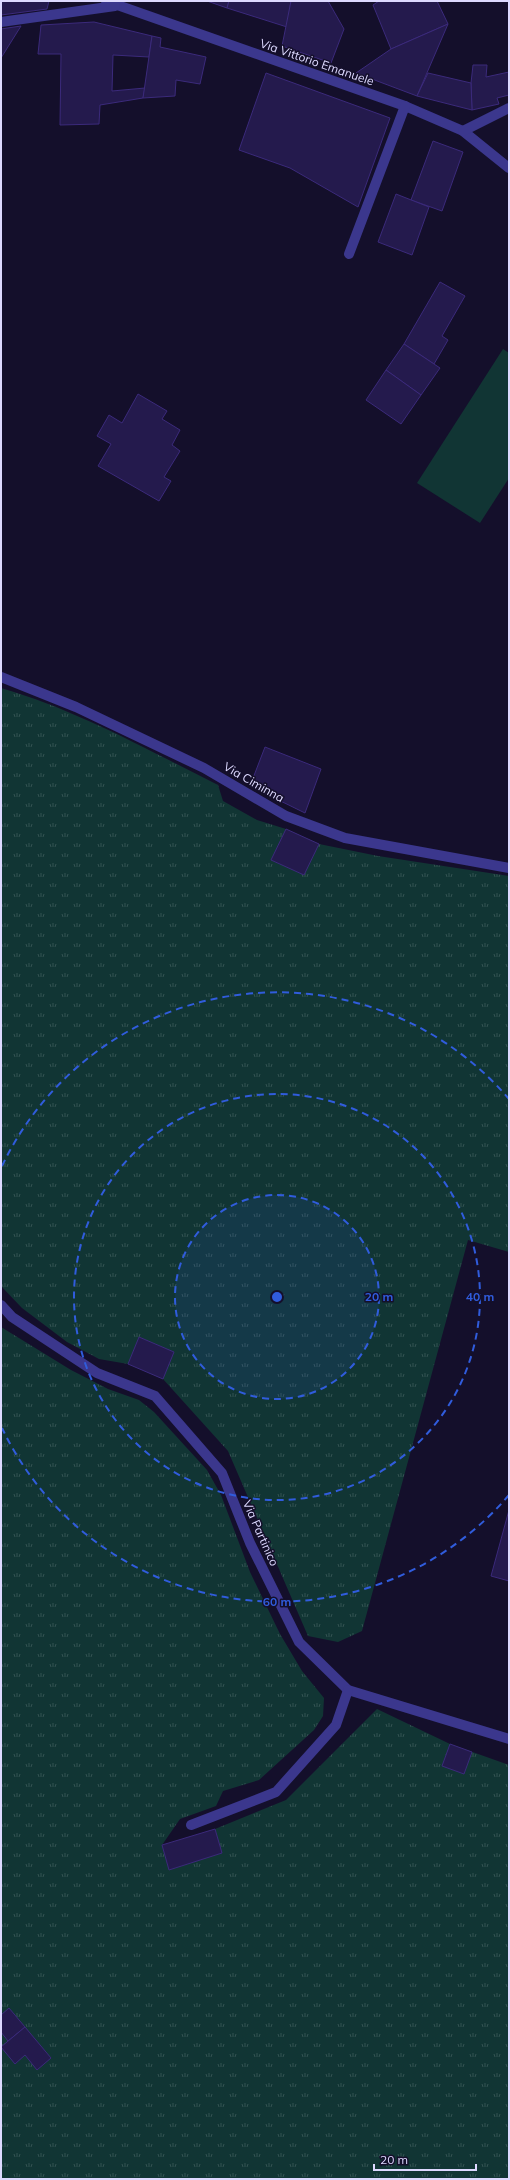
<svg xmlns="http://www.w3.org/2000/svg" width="510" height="2180" font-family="Mulish,sans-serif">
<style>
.grass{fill:url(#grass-tufts)}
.park{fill:#113534}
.building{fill:#241a4d;stroke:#3b2a7b}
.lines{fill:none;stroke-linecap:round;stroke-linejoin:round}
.minor{stroke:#3b378d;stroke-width:10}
.ring{fill:none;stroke:#305cdc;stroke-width:2;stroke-dasharray:7 5}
.labels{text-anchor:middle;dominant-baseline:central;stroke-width:3;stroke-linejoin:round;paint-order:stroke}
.street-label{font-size:12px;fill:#ddd9ff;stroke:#140f2b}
.centre{fill:#305cdc;stroke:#140f2b;stroke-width:2}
.ring-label{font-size:12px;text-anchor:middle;font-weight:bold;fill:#305cdc;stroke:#140f2b;stroke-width:3;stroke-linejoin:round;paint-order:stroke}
</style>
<defs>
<pattern id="grass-tufts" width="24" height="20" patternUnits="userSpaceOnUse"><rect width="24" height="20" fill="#113534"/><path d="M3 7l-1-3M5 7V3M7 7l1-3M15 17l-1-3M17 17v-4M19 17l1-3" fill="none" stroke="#335252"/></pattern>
</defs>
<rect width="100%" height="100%" fill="#140f2b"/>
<g class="grass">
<path d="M 1,688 C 77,710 148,750 218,785 L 223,801 L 257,820 L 286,829 L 319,844 L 378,856 L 509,876 L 509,1252 L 468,1240 L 362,1631 L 338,1642 L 308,1636 L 228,1451 L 163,1379 L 128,1364 L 99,1359 L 67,1342 L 22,1308 L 1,1286 Z"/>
<path d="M 1,1327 L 71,1370 L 108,1389 L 139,1400 L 154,1412 L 207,1470 L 221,1495 L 250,1572 L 280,1634 L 302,1671 L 324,1698 L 323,1716 L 314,1730 L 259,1780 L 223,1791 L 216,1806 L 180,1819 L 162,1845 L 169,1869 L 222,1853 L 215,1829 L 286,1800 L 377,1709 L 450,1744 L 509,1765 L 509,2179 L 1,2179 Z"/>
</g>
<path class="park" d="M 503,349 L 509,353 L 509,478 L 480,523 L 417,483 Z"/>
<g class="building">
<path d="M 1,1 L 49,1 L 47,9 L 1,15 Z"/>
<path d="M 207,1 L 229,1 L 227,8 Z"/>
<path d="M 229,1 L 291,1 L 287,27 L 227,8 Z"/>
<path d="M 291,1 L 328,1 L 344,29 L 331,63 L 282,46 Z"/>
<path d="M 379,1 L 437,1 L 448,24 L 391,49 L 373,5 Z"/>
<path d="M 94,22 L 152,36 L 149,57 L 113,55 L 112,91 L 145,88 L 143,98 L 100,105 L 99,124 L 60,125 L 61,54 L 38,54 L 41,25 Z"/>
<path d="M 448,24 L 417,96 L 356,73 L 391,49 Z"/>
<path d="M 21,26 L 1,58 L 1,29 Z"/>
<path d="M 152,36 L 161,38 L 160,47 L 206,57 L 200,84 L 176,80 L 175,96 L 143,98 Z"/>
<path d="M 473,65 L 487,65 L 486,77 L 509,72 L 509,95 L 497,98 L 499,104 L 472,110 L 471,83 Z"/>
<path d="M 266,73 L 390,118 L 358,207 L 290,168 L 239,150 Z"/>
<path d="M 428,73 L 471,83 L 472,110 L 417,96 Z"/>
<path d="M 433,141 L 463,152 L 442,211 L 411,200 Z"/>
<path d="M 396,194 L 429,207 L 412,255 L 378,242 Z"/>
<path d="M 440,282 L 465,296 L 442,336 L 448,340 L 434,364 L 404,344 Z"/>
<path d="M 404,344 L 440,368 L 421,395 L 386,370 Z"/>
<path d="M 386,370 L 421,395 L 401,424 L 366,400 Z"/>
<path d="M 138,394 L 167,411 L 162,419 L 180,430 L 172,445 L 180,451 L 164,477 L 171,481 L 159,501 L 98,466 L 111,444 L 97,436 L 109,415 L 122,423 Z"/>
<path d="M 265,747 L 321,769 L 305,813 L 250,786 Z"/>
<path d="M 286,829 L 319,844 L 304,875 L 271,860 Z"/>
<path d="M 139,1337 L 174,1352 L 163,1379 L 128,1364 Z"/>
<path d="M 509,1510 L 509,1581 L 491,1576 Z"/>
<path d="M 450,1744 L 472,1752 L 464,1774 L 442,1766 Z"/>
<path d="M 215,1829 L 222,1853 L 169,1870 L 162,1845 Z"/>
<path d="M 9,2008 L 25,2027 L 8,2041 L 1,2032 L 1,2015 Z"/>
<path d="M 25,2027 L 51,2058 L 37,2070 L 25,2055 L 15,2064 L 1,2047 Z"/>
</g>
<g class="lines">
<g class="minor">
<path d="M 106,1 L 405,106 L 463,131 L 509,168"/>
<path d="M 1,22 L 115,6"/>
<path d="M 463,131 L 509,108"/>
<path d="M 349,254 L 405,106"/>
<path d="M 1,677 L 76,707 L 204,768 L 286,816 L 345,838 L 509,868"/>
<path d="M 1,1305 L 12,1317 L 97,1373 L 155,1396 L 222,1473 L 250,1543 L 299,1642 L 348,1690 L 509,1739"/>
<path d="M 191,1825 L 276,1792 L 336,1725 L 348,1690"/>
</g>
</g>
<circle cx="277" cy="1297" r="102" fill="#305cdc" fill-opacity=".12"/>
<g class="ring">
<circle cx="277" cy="1297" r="102"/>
<circle cx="277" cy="1297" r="203"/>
<path d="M509 1495A305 305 0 0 1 2 1428M2 1166A305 305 0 0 1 509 1099"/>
</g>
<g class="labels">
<g class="street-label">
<text transform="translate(317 62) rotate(19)">Via Vittorio Emanuele</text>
<text transform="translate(254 782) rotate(30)">Via Ciminna</text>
<text transform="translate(261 1533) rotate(66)">Via Partinico</text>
</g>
</g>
<circle cx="277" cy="1297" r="6" class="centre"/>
<g class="ring-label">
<text x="379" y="1301">20 m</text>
<text x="480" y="1301">40 m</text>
<text x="277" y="1606">60 m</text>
</g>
<rect width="510" height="2180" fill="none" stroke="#ddd9ff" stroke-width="4"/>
<path d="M374 2164v6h102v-6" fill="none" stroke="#ddd9ff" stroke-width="2"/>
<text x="380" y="2164" font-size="12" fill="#ddd9ff" stroke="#140f2b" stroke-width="3" paint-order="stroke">20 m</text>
</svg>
